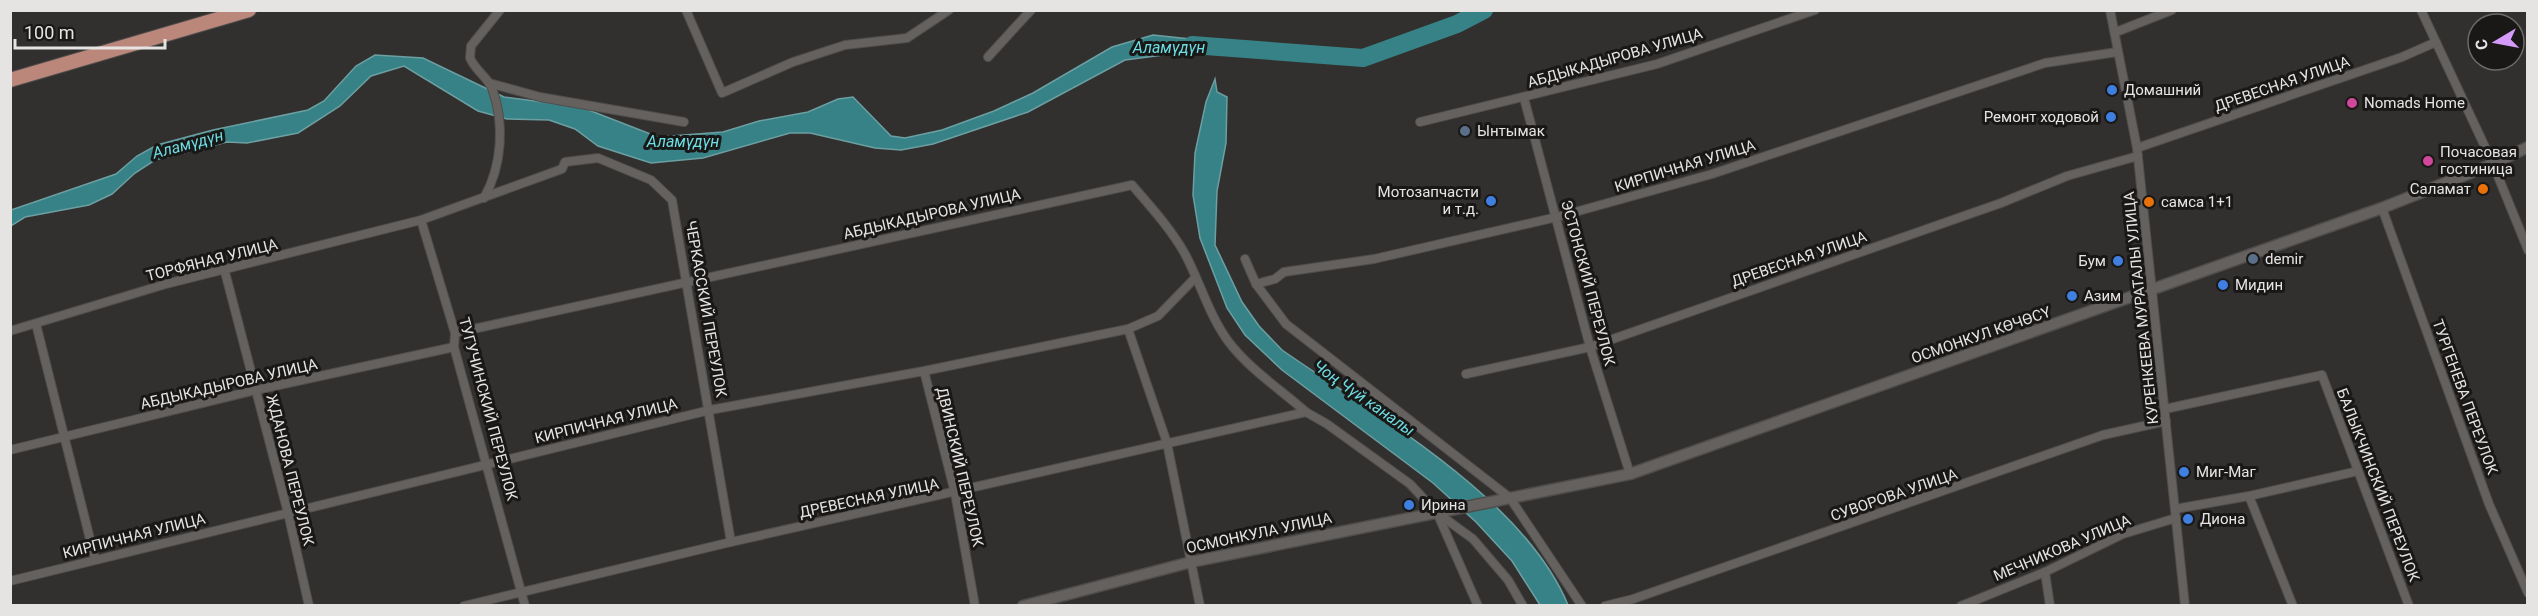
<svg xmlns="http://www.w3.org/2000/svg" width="2538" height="616" font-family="Roboto,sans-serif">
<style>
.water{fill:#378286;stroke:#6c9fa2;stroke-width:1.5}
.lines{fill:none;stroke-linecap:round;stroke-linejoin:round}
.river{stroke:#378286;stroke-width:18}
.minor-casing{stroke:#4f4d4b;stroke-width:10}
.tertiary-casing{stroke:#4f4d4b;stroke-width:13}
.primary-casing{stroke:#4f4d4b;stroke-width:16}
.minor{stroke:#64615f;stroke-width:8}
.tertiary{stroke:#64615f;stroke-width:10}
.primary{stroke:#bc877b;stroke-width:14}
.shop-dot{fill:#3f7fe0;stroke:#191817;stroke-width:2}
.hotel-dot{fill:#d1479c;stroke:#191817;stroke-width:2}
.service-dot{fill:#5c6f8a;stroke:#191817;stroke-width:2}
.food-dot{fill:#e8710a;stroke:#191817;stroke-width:2}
.labels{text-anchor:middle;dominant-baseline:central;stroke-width:6;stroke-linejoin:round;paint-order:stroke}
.street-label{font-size:15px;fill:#e6e4e3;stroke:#191817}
.poi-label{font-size:15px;fill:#e6e4e3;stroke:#191817;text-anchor:start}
.water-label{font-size:16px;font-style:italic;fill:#6cdee4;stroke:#191817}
</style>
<rect width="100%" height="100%" fill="#32302e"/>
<g class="water">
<path d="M 1153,35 L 1218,42 L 1215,53 L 1194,51 L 1125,60 L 1028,112 L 933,144 L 901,150 L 875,148 L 810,133 L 790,133 L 703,158 L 651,163 L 598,146 L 575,129 L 549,120 L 507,119 L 478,111 L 404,66 L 371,76 L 340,106 L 298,133 L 247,143 L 227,142 L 155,160 L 135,173 L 112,194 L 89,205 L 25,217 L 11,226 L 11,210 L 116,174 L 137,156 L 157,145 L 213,130 L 308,110 L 324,101 L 356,66 L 375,55 L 423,58 L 504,97 L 581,107 L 658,137 L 723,132 L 759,121 L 808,112 L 838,99 L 853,97 L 891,136 L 905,138 L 942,130 L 994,111 L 1033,93 L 1112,47 Z"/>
<path d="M 1215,79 L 1217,92 L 1227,97 L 1226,143 L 1217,191 L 1215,245 L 1242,302 L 1259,326 L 1282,350 C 1375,415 1524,498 1568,605 L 1540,605 L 1512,561 L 1476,522 L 1433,483 L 1282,370 L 1245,335 L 1227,308 L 1200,238 L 1193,195 L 1195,153 L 1206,102 Z"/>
</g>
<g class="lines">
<path class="river" d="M 1192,45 L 1363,58 L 1457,24 L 1484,10"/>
<g class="minor-casing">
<g id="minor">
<path d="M 686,10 L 722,93 L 793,62 L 845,45 L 907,38 L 949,10"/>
<path d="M 2110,10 L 2137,148 L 2185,606"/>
<path d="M 2421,10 L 2493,164 L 2528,250"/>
<path d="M 2116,32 L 2172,10"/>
<path d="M 988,57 L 1031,10"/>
<path d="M 489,83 L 540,97 L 684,122"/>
<path d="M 1524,98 L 1590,347 L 1630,474"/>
<path d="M 1420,122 L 1657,64 L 1815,10"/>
<path d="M 2137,148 L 2402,57 L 2436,42"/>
<path d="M 484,198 C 502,166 505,124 492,88 C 487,77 475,70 470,58 L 471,46 L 500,10"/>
<path d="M 2382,208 L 2489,504 L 2528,593"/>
<path d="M 421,220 L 455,333 L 454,347 L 525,606"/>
<path d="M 1245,259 L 1256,284 L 1286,324 L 1510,498 L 1582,606"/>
<path d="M 225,272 L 288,513 L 309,606"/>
<path d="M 1256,284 L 1275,279 L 1284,272 L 1374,259 L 1557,217 L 1712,174 L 2045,63 L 2117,52"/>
<path d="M 36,324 L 95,559"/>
<path d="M 1128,329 L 1167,443 L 1200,606"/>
<path d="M 10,331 L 166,284 L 421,220 L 562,169 L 565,162 L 598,158 L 651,180 L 672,200 L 731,542"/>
<path d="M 455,333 L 1132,185 C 1151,207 1171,229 1185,254 C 1200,282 1209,315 1228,341 C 1249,369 1280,389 1306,412"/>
<path d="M 924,371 L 955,493 L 975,606"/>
<path d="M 1466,374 L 1590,347 L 2001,203 L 2067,176 L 2138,156"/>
<path d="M 2165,409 L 2322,375 L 2409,606"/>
<path d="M 10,450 L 256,390 L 454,347"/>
<path d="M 2249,496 L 2293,606"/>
<path d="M 2175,509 L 2249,496 L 2358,471"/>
<path d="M 1438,515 L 1478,606"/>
<path d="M 2045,572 L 2050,606"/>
<path d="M 10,581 L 710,410 L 924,371 L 1128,329 L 1158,316 L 1195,278"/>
<path d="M 464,606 L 731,542 L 1306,412 L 1327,424 L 1410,484 L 1436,512 L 1473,539 L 1508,580 L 1523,606"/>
<path d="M 1605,606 L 1633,599 L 2103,435 L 2166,421"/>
<path d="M 1961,606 L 2045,572 L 2123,534 L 2176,518"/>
</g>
</g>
<g class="tertiary-casing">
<path id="tertiary" d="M 1023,606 L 1191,562 L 1630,474 L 2382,208 L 2493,164 L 2528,147"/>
</g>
<g class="primary-casing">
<path id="primary" d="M 10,80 L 249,10"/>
</g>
<use href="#minor" class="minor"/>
<use href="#tertiary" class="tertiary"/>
<use href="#primary" class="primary"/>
</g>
<g class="shop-dot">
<circle cx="2112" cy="90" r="6"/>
<circle cx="2111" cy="117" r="6"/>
<circle cx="1491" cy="201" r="6"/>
<circle cx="2118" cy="261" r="6"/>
<circle cx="2223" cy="285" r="6"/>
<circle cx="2072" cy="296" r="6"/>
<circle cx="2184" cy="472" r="6"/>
<circle cx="1409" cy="505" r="6"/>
<circle cx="2188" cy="519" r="6"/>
</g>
<g class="hotel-dot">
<circle cx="2352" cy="103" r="6"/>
<circle cx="2428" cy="161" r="6"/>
</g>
<g class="service-dot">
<circle cx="1465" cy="131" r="6"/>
<circle cx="2253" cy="259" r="6"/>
</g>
<g class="food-dot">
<circle cx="2483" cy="189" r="6"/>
<circle cx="2149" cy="202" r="6"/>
</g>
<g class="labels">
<g class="street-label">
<text transform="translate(1615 58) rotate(-16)">АБДЫКАДЫРОВА УЛИЦА</text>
<text transform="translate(2282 84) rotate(-19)">ДРЕВЕСНАЯ УЛИЦА</text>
<text transform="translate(1685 166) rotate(-17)">КИРПИЧНАЯ УЛИЦА</text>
<text transform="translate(932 214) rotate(-13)">АБДЫКАДЫРОВА УЛИЦА</text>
<text transform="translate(1799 259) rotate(-19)">ДРЕВЕСНАЯ УЛИЦА</text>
<text transform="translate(212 260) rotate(-14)">ТОРФЯНАЯ УЛИЦА</text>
<text transform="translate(1588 283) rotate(75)">ЭСТОНСКИЙ ПЕРЕУЛОК</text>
<text transform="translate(2141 308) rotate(-96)">КУРЕНКЕЕВА МУРАТАЛЫ УЛИЦА</text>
<text transform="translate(706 309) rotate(80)">ЧЕРКАССКИЙ ПЕРЕУЛОК</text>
<text transform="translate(1981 335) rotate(-19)">ОСМОНКУЛ КӨЧӨСҮ</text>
<text transform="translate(229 384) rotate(-13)">АБДЫКАДЫРОВА УЛИЦА</text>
<text transform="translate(2465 397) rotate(70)">ТУРГЕНЕВА ПЕРЕУЛОК</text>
<text transform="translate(488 409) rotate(75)">ТУГУЧИНСКИЙ ПЕРЕУЛОК</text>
<text transform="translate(606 421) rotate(-14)">КИРПИЧНАЯ УЛИЦА</text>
<text transform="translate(960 467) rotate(77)">ДВИНСКИЙ ПЕРЕУЛОК</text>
<text transform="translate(290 470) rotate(76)">ЖДАНОВА ПЕРЕУЛОК</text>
<text transform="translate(2378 485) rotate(69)">БАЛЫКЧИНСКИЙ ПЕРЕУЛОК</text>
<text transform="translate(1894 495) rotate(-19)">СУВОРОВА УЛИЦА</text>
<text transform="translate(869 498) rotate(-12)">ДРЕВЕСНАЯ УЛИЦА</text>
<text transform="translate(1259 533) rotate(-12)">ОСМОНКУЛА УЛИЦА</text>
<text transform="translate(134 536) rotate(-14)">КИРПИЧНАЯ УЛИЦА</text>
<text transform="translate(2062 548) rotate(-23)">МЕЧНИКОВА УЛИЦА</text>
</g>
<g class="poi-label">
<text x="2124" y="90">Домашний</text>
<text x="2364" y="103">Nomads Home</text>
<text x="2099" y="117" text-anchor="end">Ремонт ходовой</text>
<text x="1477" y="131">Ынтымак</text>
<text x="2440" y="152">Почасовая<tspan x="2440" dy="17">гостиница</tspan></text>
<text x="2471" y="189" text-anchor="end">Саламат</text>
<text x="1479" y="192" text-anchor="end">Мотозапчасти<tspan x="1479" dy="17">и т.д.</tspan></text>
<text x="2161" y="202">самса 1+1</text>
<text x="2265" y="259">demir</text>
<text x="2106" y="261" text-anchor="end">Бум</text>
<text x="2235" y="285">Мидин</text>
<text x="2084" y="296">Азим</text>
<text x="2196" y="472">Миг-Маг</text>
<text x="1421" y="505">Ирина</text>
<text x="2200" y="519">Диона</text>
</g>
<g class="water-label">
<text x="1169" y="47">Аламүдүн</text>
<text x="683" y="141">Аламүдүн</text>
<text transform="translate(188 144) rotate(-15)">Аламүдүн</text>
<text transform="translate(1364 398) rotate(35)">Чоң Чүй каналы</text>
</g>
</g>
<rect width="2538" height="616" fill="none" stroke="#e6e4e3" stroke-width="24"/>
<g transform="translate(2496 42) rotate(260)"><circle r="28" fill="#191817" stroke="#6b6a69" stroke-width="1.5"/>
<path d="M0-4.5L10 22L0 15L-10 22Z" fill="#d59bfa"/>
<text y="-9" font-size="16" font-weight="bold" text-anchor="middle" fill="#e6e4e3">С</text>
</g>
<path d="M15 39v9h150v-9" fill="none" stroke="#e6e4e3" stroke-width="3"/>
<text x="24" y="39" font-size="18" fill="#e6e4e3" stroke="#191817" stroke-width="4.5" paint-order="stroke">100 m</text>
</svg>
